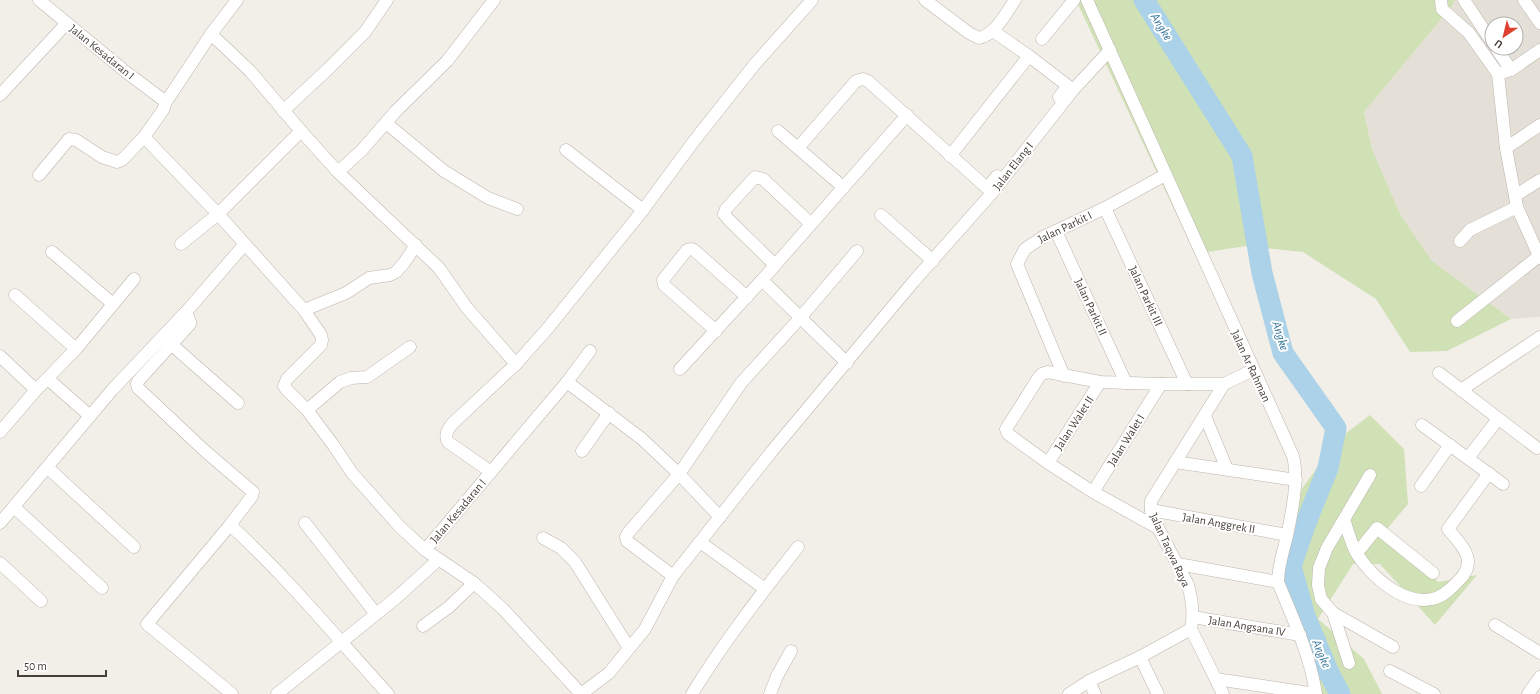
<svg xmlns="http://www.w3.org/2000/svg" width="1540" height="694" font-family="'Alegreya Sans',sans-serif">
<style>
.residential{fill:#e5e0d7;fill-rule:evenodd}
.green{fill:#d0e1b5}
.lines{fill:none;stroke-linecap:round;stroke-linejoin:round}
.river{stroke:#abd2e8;stroke-width:21}
.minor-casing{stroke:#bcb5ac;stroke-width:13}
.minor{stroke:#fff;stroke-width:12}
.labels{text-anchor:middle;dominant-baseline:central;stroke-width:4;stroke-linejoin:round;paint-order:stroke}
.street-label{font-size:12px;fill:#443f37;stroke:#fff}
.water-label{font-size:13px;font-style:italic;fill:#3b799d;stroke:#fff}
</style>
<rect width="100%" height="100%" fill="#f2eee8"/>
<path class="residential" d="M 1455,0 L 1540,0 L 1540,317 L 1511,319 L 1432,261 L 1400,214 L 1372,149 L 1364,112 L 1452,6 ZM 1492,24 L 1516,24 L 1516,48 L 1492,48 Z"/>
<g class="green">
<path d="M 1076,0 L 1455,0 L 1452,6 L 1364,112 L 1372,149 L 1400,214 L 1432,261 L 1511,319 L 1447,351 L 1410,352 L 1376,299 L 1303,252 L 1246,246 L 1195,254 Z"/>
<path d="M 1370,415 L 1404,449 L 1408,504 L 1386,530 L 1438,582 L 1477,575 L 1435,625 L 1380,564 L 1353,564 L 1318,619 L 1364,659 L 1382,694 L 1314,694 L 1305,658 L 1285,613 L 1282,571 L 1296,497 L 1337,440 Z"/>
</g>
<g class="lines">
<path class="river" d="M 1144,0 L 1242,156 L 1262,273 L 1283,353 L 1336,428 L 1328,468 L 1307,520 L 1291,566 L 1305,616 L 1328,671 L 1340,694"/>
<g class="minor-casing">
<g id="minor">
<path d="M 39,0 L 126,72 L 166,102"/>
<path d="M 925,0 L 969,33 L 979,38 C 996,34 1005,14 1015,0"/>
<path d="M 1087,0 L 1293,456 C 1299,480 1292,512 1287,536 C 1283,552 1278,566 1278,582 C 1293,619 1310,654 1316,694"/>
<path d="M 1441,0 L 1442,9 L 1469,33 L 1498,74 L 1506,148 L 1517,207 L 1540,258"/>
<path d="M 1464,0 L 1492,42"/>
<path d="M 1524,0 L 1540,23"/>
<path d="M 993,31 L 1029,56 L 1068,86 L 1059,97"/>
<path d="M 211,34 L 250,71 L 301,131 L 338,172 L 439,268 L 467,308 L 516,364"/>
<path d="M 1042,39 L 1074,0"/>
<path d="M 1496,48 L 1511,70"/>
<path d="M 1498,74 L 1511,70 L 1540,50"/>
<path d="M 0,95 L 67,23"/>
<path d="M 283,111 L 328,69 L 365,32 L 387,0"/>
<path d="M 386,123 L 444,171 L 488,198 L 517,209"/>
<path d="M 778,131 L 843,187"/>
<path d="M 144,137 L 218,214 L 304,310 L 321,335 L 322,340 L 321,345 L 287,379 L 284,386 L 286,389 L 307,410 L 334,446 L 352,473 L 400,527 L 425,550 L 474,583 L 503,609 L 581,694 L 609,673 L 645,629 L 673,576 L 772,451 L 914,281 L 992,193 L 1073,90 L 1110,50"/>
<path d="M 798,148 L 856,81 L 863,79 L 868,81 L 987,188 L 997,176"/>
<path d="M 1506,148 L 1540,125"/>
<path d="M 566,150 L 643,210"/>
<path d="M 950,156 L 1029,56"/>
<path d="M 338,172 L 362,150 L 396,111 L 447,61 L 494,0"/>
<path d="M 39,175 L 69,139 L 76,140 L 102,157 L 117,162 L 122,160 L 144,137 L 163,110 L 166,102 L 211,34 L 237,0"/>
<path d="M 1515,196 L 1540,180"/>
<path d="M 1105,208 L 1187,384"/>
<path d="M 881,215 L 933,261"/>
<path d="M 1056,231 L 1126,383"/>
<path d="M 1460,241 L 1470,230 L 1517,207"/>
<path d="M 181,244 L 218,214 L 301,131"/>
<path d="M 52,252 L 113,304"/>
<path d="M 775,265 L 729,220 L 724,214 L 726,209 L 755,177 L 763,179 L 811,224"/>
<path d="M 762,280 L 847,363"/>
<path d="M 15,295 L 76,349"/>
<path d="M 304,310 L 346,293 L 369,278 L 390,275 L 396,272 L 404,263 L 416,245"/>
<path d="M 186,312 L 190,322 L 190,324 L 138,381 L 137,384 L 138,388 L 205,451 L 253,492 L 252,496 L 230,525 C 287,577 336,637 388,694"/>
<path d="M 1457,321 L 1539,256"/>
<path d="M 716,331 L 664,285 L 663,280 L 687,250 L 691,249 L 694,250 L 747,297"/>
<path d="M 171,344 L 238,403"/>
<path d="M 0,356 L 36,390"/>
<path d="M 680,369 L 762,280 L 907,115"/>
<path d="M 1439,373 L 1537,448"/>
<path d="M 1064,376 L 1017,264 L 1025,249 L 1043,237 L 1105,208 L 1165,175"/>
<path d="M 48,379 L 90,416"/>
<path d="M 567,382 L 642,439 L 679,474 L 720,517"/>
<path d="M 1461,390 L 1540,337"/>
<path d="M 307,410 L 340,382 L 351,378 L 367,377 L 410,347"/>
<path d="M 1205,416 L 1227,469"/>
<path d="M 1422,425 L 1503,484"/>
<path d="M 0,432 L 36,390 L 76,349 L 134,279"/>
<path d="M 582,451 L 609,413"/>
<path d="M 1468,458 L 1498,419"/>
<path d="M 1175,462 L 1296,480"/>
<path d="M 1048,463 L 1100,382"/>
<path d="M 48,468 L 134,547"/>
<path d="M 491,472 L 448,442 C 444,435 448,430 452,424 L 516,364 L 548,328 L 643,210 L 694,141 L 755,64 L 812,0"/>
<path d="M 1421,486 L 1450,445"/>
<path d="M 1093,492 L 1161,384"/>
<path d="M 14,507 L 102,588"/>
<path d="M 1151,510 L 1287,535"/>
<path d="M 1344,520 C 1348,530 1351,544 1357,554 C 1374,581 1418,618 1449,590 C 1457,582 1467,575 1468,563 C 1469,551 1455,538 1448,529 L 1489,473"/>
<path d="M 0,523 L 112,390 L 186,312 L 244,245"/>
<path d="M 305,523 L 376,614"/>
<path d="M 230,525 L 147,624 L 232,694"/>
<path d="M 1158,528 L 1093,492 L 1048,463 L 1008,434 L 1006,429 L 1039,377 L 1042,374 L 1048,372 L 1100,382 L 1161,384 L 1224,384"/>
<path d="M 543,538 L 561,548 L 575,562 L 629,648"/>
<path d="M 700,542 L 765,589"/>
<path d="M 425,550 L 567,382 L 590,351"/>
<path d="M 1357,553 L 1377,528 L 1433,573"/>
<path d="M 0,563 L 41,601"/>
<path d="M 1178,564 L 1278,582"/>
<path d="M 673,576 L 627,541 L 626,537 L 628,533 L 679,474 L 741,383 L 801,317 L 857,251"/>
<path d="M 1333,613 L 1393,647"/>
<path d="M 1193,617 L 1300,635"/>
<path d="M 1495,625 L 1540,653"/>
<path d="M 423,626 L 449,607 L 474,583"/>
<path d="M 1191,629 L 1223,694"/>
<path d="M 1140,657 L 1158,694"/>
<path d="M 1349,663 L 1333,613 L 1321,599 L 1318,585 L 1319,568 L 1327,548 L 1370,475"/>
<path d="M 1390,671 L 1434,694"/>
<path d="M 1216,679 L 1316,694"/>
<path d="M 1089,681 L 1095,694"/>
<path d="M 277,694 L 396,598 L 438,560"/>
<path d="M 692,694 C 723,643 761,594 798,547"/>
<path d="M 770,694 L 777,676 L 791,651"/>
<path d="M 1069,694 L 1089,681 L 1140,657 L 1191,629 C 1194,614 1192,599 1188,585 L 1153,518 L 1151,510 L 1151,501 L 1224,384 L 1253,370"/>
<path d="M 1528,694 L 1540,677"/>
</g>
</g>
<use href="#minor" class="minor"/>
</g>
<g class="labels">
<g class="street-label">
<text transform="translate(102 52) rotate(39)">Jalan Kesadaran I</text>
<text transform="translate(1013 166) rotate(-52)">Jalan Elang I</text>
<text transform="translate(1065 227) rotate(-26)">Jalan Parkit I</text>
<text transform="translate(1146 296) rotate(65)">Jalan Parkit III</text>
<text transform="translate(1091 307) rotate(65)">Jalan Parkit II</text>
<text transform="translate(1251 366) rotate(65)">Jalan Ar Rahman</text>
<text transform="translate(1074 423) rotate(-57)">Jalan Walet II</text>
<text transform="translate(1126 440) rotate(-58)">Jalan Walet I</text>
<text transform="translate(458 511) rotate(-50)">Jalan Kesadaran I</text>
<text transform="translate(1219 523) rotate(10)">Jalan Anggrek II</text>
<text transform="translate(1170 550) rotate(65)">Jalan Taqwa Raya</text>
<text transform="translate(1247 626) rotate(9)">Jalan Angsana IV</text>
</g>
<g class="water-label">
<text transform="translate(1161 27) rotate(58)">Angke</text>
<text transform="translate(1280 336) rotate(73)">Angke</text>
<text transform="translate(1321 654) rotate(67)">Angke</text>
</g>
</g>
<g transform="translate(1504 36) rotate(215)"><circle r="19" fill="#ffffff" stroke="#b4b2af"/>
<path d="M0-3L7 15L0 10L-7 15Z" fill="#e14030"/>
<text y="-6" font-size="11" font-weight="bold" text-anchor="middle" fill="#443f37">U</text>
</g>
<path d="M18 670v6h88v-6" fill="none" stroke="#443f37" stroke-width="2"/>
<text x="24" y="670" font-size="12" fill="#443f37" stroke="#ffffff" stroke-width="3" paint-order="stroke">50 m</text>
</svg>
